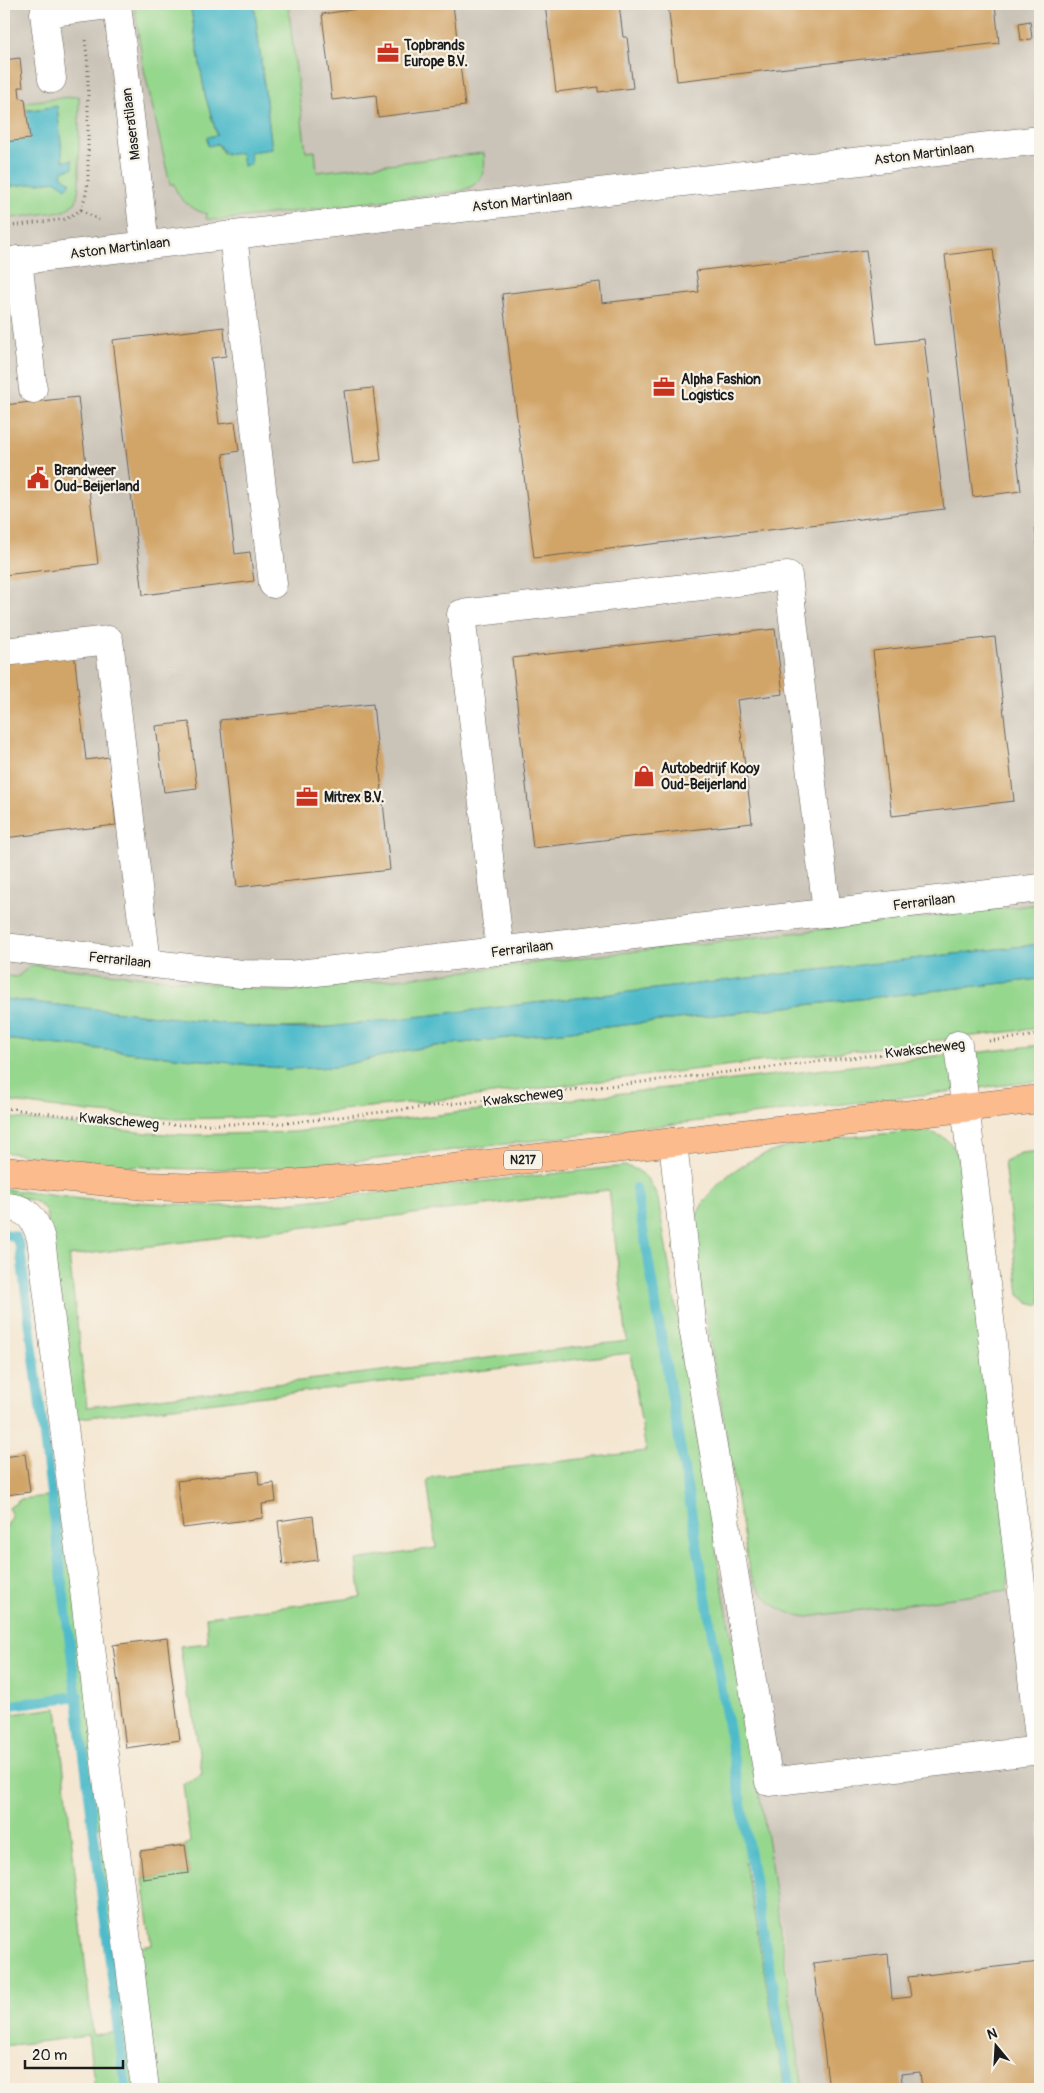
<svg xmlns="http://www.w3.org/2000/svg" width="1044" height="2093" font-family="Pangolin,sans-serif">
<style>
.industrial{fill:#cac3b8}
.green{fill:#96d78e;stroke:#597a55;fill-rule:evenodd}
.water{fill:#4fbbca;stroke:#366c73}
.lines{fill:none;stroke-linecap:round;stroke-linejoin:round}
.stream{stroke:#4fbbca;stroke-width:10}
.building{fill:#d1a467}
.minor-casing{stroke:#68635b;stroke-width:29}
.major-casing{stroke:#68635b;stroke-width:29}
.path{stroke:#68635b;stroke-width:3;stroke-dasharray:1 4;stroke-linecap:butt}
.minor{stroke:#fff;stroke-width:28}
.major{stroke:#fbbb8d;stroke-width:28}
.labels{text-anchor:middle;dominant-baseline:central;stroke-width:4.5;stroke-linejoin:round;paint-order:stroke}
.shield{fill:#f7f3e8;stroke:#5e5c59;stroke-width:1}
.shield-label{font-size:12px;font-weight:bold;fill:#1c1c1c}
.poi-label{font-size:14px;font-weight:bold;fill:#1c1c1c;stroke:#f7f3e8;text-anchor:start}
.street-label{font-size:14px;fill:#1c1c1c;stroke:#f7f3e8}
</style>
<rect width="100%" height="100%" fill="#f7f3e8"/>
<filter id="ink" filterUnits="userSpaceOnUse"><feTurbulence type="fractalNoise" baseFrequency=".02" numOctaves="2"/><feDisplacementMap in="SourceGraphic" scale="10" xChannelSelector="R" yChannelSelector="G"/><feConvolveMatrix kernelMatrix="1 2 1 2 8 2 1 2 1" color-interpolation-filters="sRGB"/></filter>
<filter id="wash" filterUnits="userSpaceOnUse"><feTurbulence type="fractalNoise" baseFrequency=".0096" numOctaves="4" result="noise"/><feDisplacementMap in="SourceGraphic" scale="20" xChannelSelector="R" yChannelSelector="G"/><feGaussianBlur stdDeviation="1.12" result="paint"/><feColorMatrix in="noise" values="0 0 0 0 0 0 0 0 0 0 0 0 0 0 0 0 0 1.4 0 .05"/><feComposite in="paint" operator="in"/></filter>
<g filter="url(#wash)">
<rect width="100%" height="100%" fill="#f4e6d0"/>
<g class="industrial">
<path d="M 4,4 L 1040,4 L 1040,904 L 286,992 L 4,976 Z"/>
<path d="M 749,1570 L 755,1584 L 767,1600 L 785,1612 L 807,1617 L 1040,1586 L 1040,2089 L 803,2089 L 783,1935 L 720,1574 Z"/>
</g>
<g class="green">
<path d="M 134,4 L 190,4 L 205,95 L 217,136 L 207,137 L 208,145 L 218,144 L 223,154 L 272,149 L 254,4 L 288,4 L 306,152 L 315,151 L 317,172 L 484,153 C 487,176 478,188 455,192 L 220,220 L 206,219 L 207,214 C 192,210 177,199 174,184 L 170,184 L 143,65 Z"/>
<path d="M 79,96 L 79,186 L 76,202 L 64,211 L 4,219 L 4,187 L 56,181 L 71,183 L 61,175 L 64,170 L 73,168 L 63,162 L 57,107 L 26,110 L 25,102 Z"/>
<path d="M 1040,904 L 1040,944 L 331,1027 L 265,1028 L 4,999 L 4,976 L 17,977 L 32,965 L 286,992 Z"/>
<path d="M 1040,979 L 1040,1028 L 476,1096 L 273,1117 L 174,1119 L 89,1112 L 4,1101 L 4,1039 L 288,1069 L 336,1067 L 408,1050 L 435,1046 Z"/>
<path d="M 1040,1045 L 1040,1081 L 970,1089 L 966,1054 Z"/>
<path d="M 952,1054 L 955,1091 L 378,1159 C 332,1163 285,1168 238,1169 C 160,1171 81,1163 4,1152 L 4,1117 L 147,1133 L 193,1135 L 295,1132 Z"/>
<path d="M 913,1131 C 935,1131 950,1136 959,1157 L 1010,1569 L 1007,1591 L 807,1617 C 777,1613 760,1597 749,1570 L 695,1252 C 694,1240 693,1229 696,1218 C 699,1208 706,1199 712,1192 C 756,1135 848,1139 913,1131 Z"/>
<path d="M 1040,1151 L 1040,1305 L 1028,1302 L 1019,1295 L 1004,1161 L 1021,1153 Z"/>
<path d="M 624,1166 C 642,1168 652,1182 658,1199 L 720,1574 L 768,1843 L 803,2089 L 793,2089 L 753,1861 L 745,1863 L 785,2089 L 152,2089 L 135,1948 L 152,1945 L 143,1879 L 189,1873 L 185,1845 L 190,1842 L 183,1784 L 202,1774 L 192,1705 L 187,1695 L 180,1646 L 208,1643 L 206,1617 L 361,1597 L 356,1560 L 436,1548 L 427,1480 L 432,1477 L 646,1451 L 630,1353 L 72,1419 L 46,1212 C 37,1196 20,1199 4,1199 L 4,1189 L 89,1200 L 219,1206 L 285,1203 ZM 609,1190 L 627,1341 L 87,1407 L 69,1256 Z"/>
<path d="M 63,1494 L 105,1827 L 94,1827 L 78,1696 L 4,1706 L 4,1530 L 12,1517 L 9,1508 L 21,1499 Z"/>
<path d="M 57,1708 L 93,2035 L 119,2032 L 97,1850 L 108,1849 L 137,2089 L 95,2089 L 88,2036 L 4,2046 L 4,1715 Z"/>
</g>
<g class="water">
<path d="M 190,4 L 254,4 L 272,149 L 250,152 L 251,164 L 243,166 L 241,153 L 225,154 L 218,144 L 208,146 L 207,137 L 217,135 L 205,95 Z"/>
<path d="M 57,106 L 63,161 L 72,160 L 73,168 L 64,170 L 61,175 L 71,183 L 66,188 L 56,181 L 4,187 L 4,115 Z"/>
<path d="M 1040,944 L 1040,979 L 435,1046 L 408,1050 L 336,1067 L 288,1069 L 4,1039 L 4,999 L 265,1028 L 311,1029 Z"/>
</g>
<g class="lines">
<g class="stream">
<path d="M 636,1188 L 790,2089"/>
<path d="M 4,1234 L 15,1236 L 20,1247 L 126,2089"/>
<path d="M 4,1706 L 78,1696"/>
</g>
</g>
<g id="blocks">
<g class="building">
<path d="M 364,4 L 453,4 L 465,106 L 378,117 L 376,95 L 332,100 L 322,14 L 365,8 Z"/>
<path d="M 545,4 L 619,4 L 623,37 L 627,37 L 633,88 L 598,92 L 598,87 L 556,92 Z"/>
<path d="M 668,4 L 995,4 L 999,43 L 677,81 Z"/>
<path d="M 1030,21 L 1032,39 L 1021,40 L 1019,23 Z"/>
<path d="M 20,58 L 23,87 L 19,87 L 20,98 L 25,99 L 30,139 L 4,142 L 4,60 Z"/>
<path d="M 993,249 L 1021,491 L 973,497 L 945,255 Z"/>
<path d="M 866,250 L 877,344 L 924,339 L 944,509 L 534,558 L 502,294 L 600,282 L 602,303 L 699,292 L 696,271 Z"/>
<path d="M 224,327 L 226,356 L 211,358 L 219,424 L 235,422 L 239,451 L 223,454 L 229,502 L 235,554 L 250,552 L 254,581 L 143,595 L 113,340 Z"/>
<path d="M 373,388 L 381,460 L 353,464 L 344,391 Z"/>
<path d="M 78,397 L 98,564 L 4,575 L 4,405 Z"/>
<path d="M 1035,527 L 1040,527 L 1040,558 L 1039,558 Z"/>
<path d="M 775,629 L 783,694 L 737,700 L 752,823 L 533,848 L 512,658 Z"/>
<path d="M 995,637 L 1014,801 L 892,816 L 873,651 Z"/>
<path d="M 74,652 L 86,760 L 109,757 L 116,825 L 4,838 L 4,660 Z"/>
<path d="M 373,704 L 390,870 L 237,887 L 220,720 Z"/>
<path d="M 189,722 L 197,788 L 164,792 L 156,726 Z"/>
<path d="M 25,1454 L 30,1492 L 6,1495 L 4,1457 Z"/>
<path d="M 258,1471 L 259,1485 L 274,1483 L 276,1502 L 262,1504 L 263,1518 L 183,1528 L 177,1481 Z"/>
<path d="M 313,1516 L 318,1560 L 283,1565 L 278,1521 Z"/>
<path d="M 167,1638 L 180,1740 L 126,1748 L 113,1645 Z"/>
<path d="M 185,1845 L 189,1873 L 143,1879 L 140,1851 Z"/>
<path d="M 888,1954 L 892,1999 L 911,1997 L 908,1977 L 1040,1962 L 1040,2089 L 922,2089 L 920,2072 L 901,2074 L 903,2089 L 829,2089 L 813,1963 Z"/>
</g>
</g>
</g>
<g filter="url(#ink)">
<use href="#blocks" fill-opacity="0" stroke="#68635b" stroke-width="1"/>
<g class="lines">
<g class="minor-casing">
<g id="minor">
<path d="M 117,4 L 145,245"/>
<path d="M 52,79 L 44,13 L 117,4"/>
<path d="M 233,235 L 273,584"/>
<path d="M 18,260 L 33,389"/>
<path d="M 4,262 L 1040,140"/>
<path d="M 4,652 L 109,640 L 147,963"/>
<path d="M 4,947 L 242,974 L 290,975 L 1040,888"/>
<path d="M 500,951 L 461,614 L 788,576 L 827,913"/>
<path d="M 958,1045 L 1040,1746"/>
<path d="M 673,1142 L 692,1321 L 769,1782 L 1040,1750"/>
<path d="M 4,1207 C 27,1207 35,1218 41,1239 L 145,2089"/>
</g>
</g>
<g class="major-casing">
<path id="major" d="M 4,1171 L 146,1186 L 205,1188 L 265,1186 L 376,1177 L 1040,1099"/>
</g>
<g class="path">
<path d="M 81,210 L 86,194 L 88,181 L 88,66 L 85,39"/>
<path d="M 4,227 L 66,219 L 81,210 L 99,220"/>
<path d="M 989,1041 L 1040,1035"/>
<path d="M 4,1108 L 101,1120 L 172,1125 L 287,1123 L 928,1049"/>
</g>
<use href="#minor" class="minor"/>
<use href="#major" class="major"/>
</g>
</g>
<defs>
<g id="office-bare" transform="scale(1.725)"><path d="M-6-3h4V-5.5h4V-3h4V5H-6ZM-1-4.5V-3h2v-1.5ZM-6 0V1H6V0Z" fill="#c8321e" stroke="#f7f3e8" stroke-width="2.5" paint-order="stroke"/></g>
<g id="civic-bare" transform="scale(1.725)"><path d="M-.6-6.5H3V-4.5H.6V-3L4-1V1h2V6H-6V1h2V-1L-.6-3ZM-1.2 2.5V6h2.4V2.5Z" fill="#c8321e" stroke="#f7f3e8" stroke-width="2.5" paint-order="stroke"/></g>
<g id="shop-bare" transform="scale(1.725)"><path d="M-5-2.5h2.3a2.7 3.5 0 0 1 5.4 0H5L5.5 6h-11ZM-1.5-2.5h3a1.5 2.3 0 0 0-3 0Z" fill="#c8321e" stroke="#f7f3e8" stroke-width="2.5" paint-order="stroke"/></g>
</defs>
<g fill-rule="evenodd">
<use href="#office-bare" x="388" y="53"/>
<use href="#office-bare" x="664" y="387"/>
<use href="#civic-bare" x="38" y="478"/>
<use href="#shop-bare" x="644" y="776"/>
<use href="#office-bare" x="307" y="797"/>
</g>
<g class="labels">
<rect class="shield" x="504" y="1150.5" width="38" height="19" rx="4"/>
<g class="shield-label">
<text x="523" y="1160">N217</text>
</g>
<g class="poi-label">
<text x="404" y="45">Topbrands<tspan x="404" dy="16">Europe B.V.</tspan></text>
<text x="681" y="379">Alpha Fashion<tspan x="681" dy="16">Logistics</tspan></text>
<text x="54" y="470">Brandweer<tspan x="54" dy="16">Oud-Beijerland</tspan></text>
<text x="661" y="768">Autobedrijf Kooy<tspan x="661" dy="16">Oud-Beijerland</tspan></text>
<text x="324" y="797">Mitrex B.V.</text>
</g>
<g class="street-label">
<text transform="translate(131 124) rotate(-97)">Maseratilaan</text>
<text transform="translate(924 154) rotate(-7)">Aston Martinlaan</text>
<text transform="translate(522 201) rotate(-7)">Aston Martinlaan</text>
<text transform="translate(120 248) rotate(-7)">Aston Martinlaan</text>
<text transform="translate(924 902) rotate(-7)">Ferrarilaan</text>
<text transform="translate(522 949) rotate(-7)">Ferrarilaan</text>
<text transform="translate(120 960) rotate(6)">Ferrarilaan</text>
<text transform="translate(925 1049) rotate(-7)">Kwakscheweg</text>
<text transform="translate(523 1097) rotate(-7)">Kwakscheweg</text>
<text transform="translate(119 1121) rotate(5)">Kwakscheweg</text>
</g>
</g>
<rect width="1044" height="2093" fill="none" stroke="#f7f3e8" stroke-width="20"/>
<g transform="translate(996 2046) rotate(342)" stroke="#f7f3e8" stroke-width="4" paint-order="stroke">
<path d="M0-4L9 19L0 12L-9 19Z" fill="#1c1c1c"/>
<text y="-8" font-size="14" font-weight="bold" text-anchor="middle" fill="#1c1c1c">N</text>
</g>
<path d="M25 2060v8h98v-8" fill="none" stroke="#1c1c1c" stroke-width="2.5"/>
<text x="32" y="2060" font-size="15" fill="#1c1c1c" stroke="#f7f3e8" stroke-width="4" paint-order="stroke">20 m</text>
</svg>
